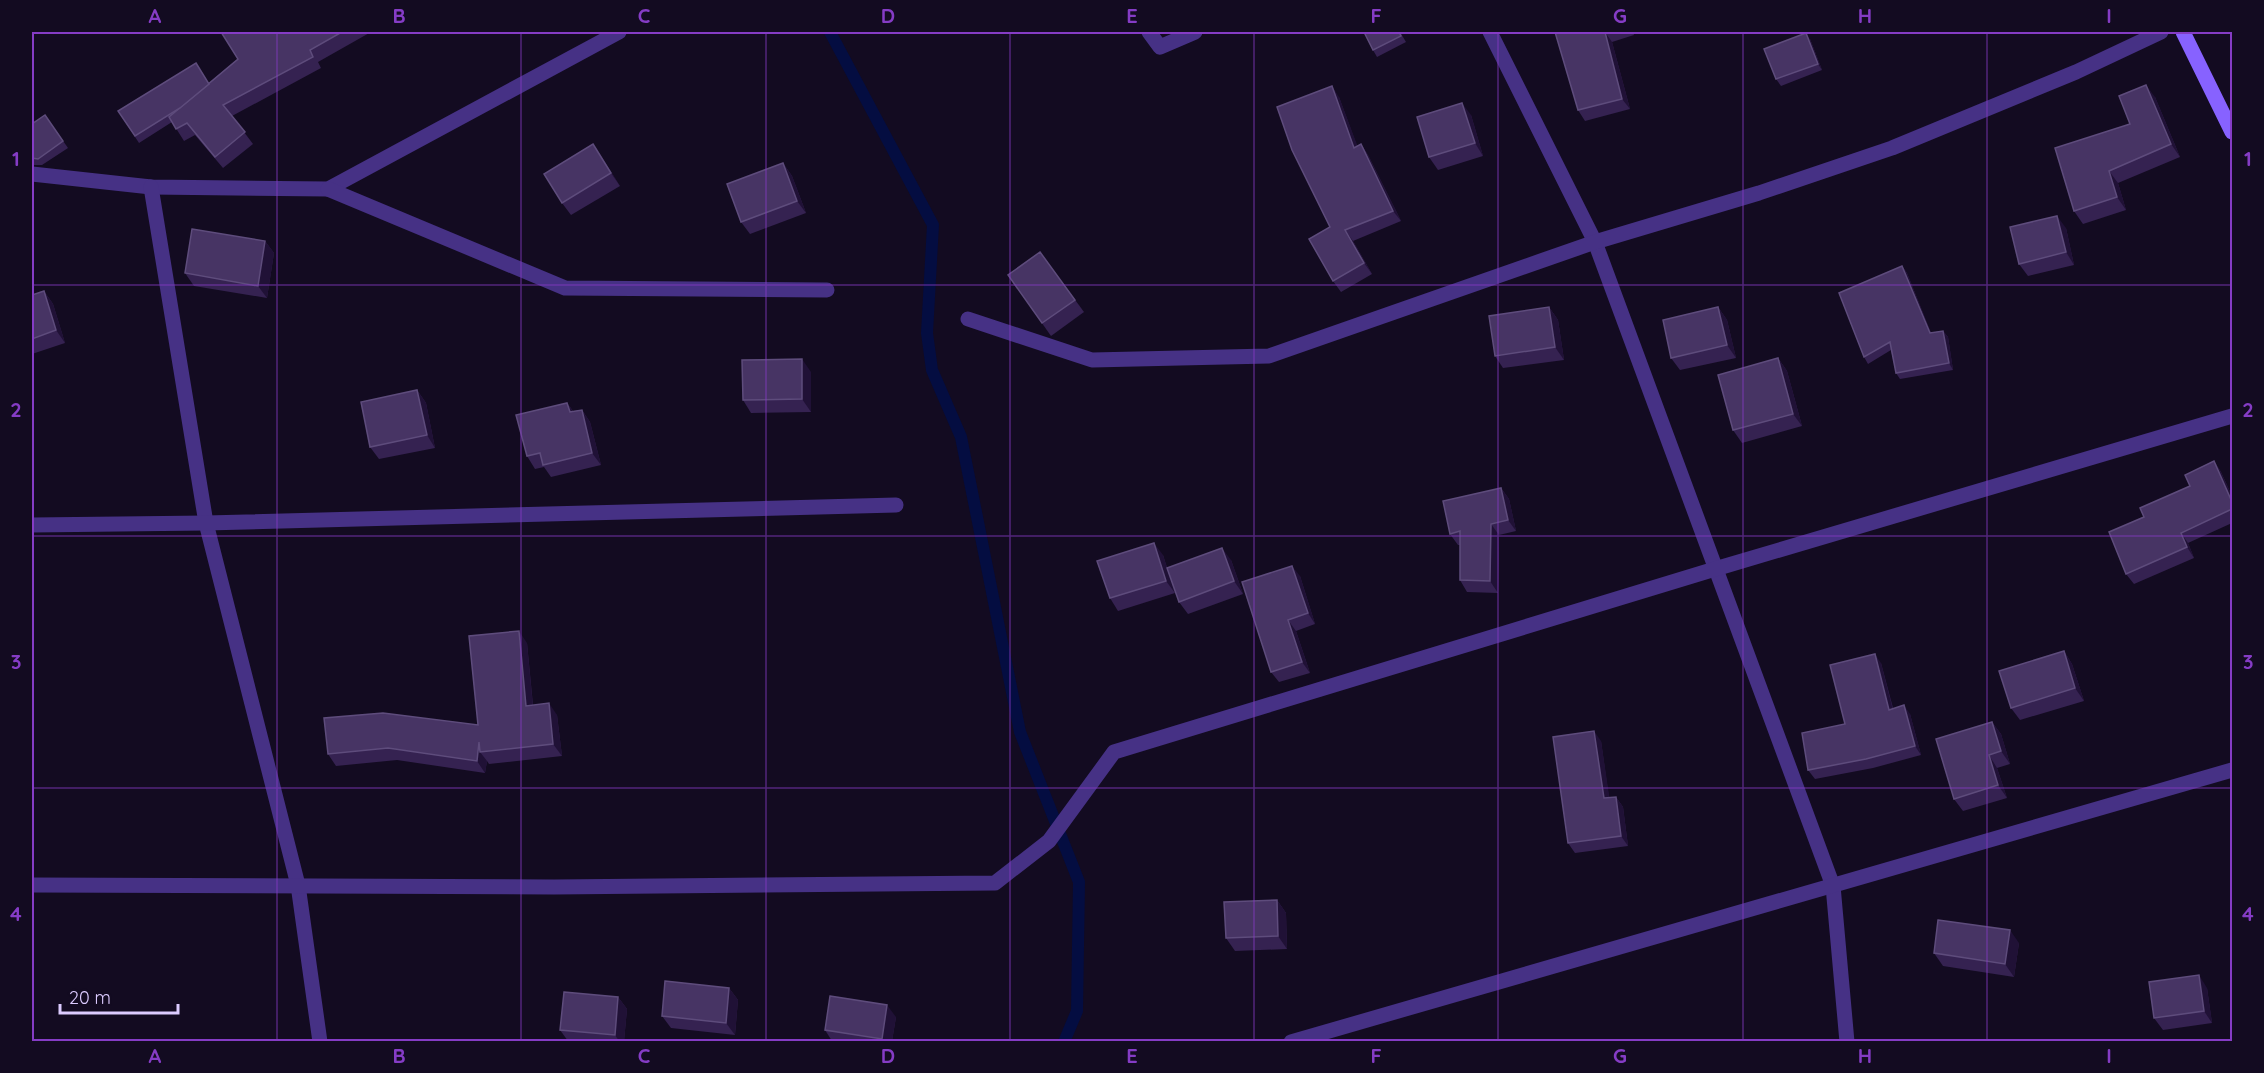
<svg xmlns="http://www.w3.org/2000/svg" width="2264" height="1073" font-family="Quicksand,sans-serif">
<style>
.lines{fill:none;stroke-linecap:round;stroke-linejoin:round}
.stream{stroke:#040d41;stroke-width:12}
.street{stroke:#463185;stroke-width:15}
.secondary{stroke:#8762ff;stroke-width:15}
.wall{fill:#352251}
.shaded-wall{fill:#201136}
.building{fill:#473464;stroke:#5e4c7c;stroke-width:1.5}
.grid{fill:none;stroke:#853cc5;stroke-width:1.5;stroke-opacity:0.55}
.neatline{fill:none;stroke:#853cc5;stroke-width:2}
.grid-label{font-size:20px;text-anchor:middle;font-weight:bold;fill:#853cc5}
</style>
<rect width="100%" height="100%" fill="#130b21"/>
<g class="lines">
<path class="stream" d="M 830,32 L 933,225 L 927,333 L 932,370 L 961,437 L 1020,732 L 1079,882 L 1077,1011 L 1064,1042"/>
<g class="street">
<path d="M 1149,32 L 1160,47 L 1195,32"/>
<path d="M 1490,32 L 1595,242 L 1833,886 L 1847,1042"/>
<path d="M 32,174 L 151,187 L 328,189 L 619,32"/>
<path d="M 151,187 L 206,523 L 298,885 L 320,1042"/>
<path d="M 328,189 L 565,288 L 827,290"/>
<path d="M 968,319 L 1092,360 L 1269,356 L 1595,242 L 1759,193 L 1892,148 L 2076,72 L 2161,32"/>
<path d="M 32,525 L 206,523 L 896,505"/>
<path d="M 32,885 L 554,887 L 995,883 L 1049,841 L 1114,752 L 1715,569 L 2232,416"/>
<path d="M 1291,1042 L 2232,770"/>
</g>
<path class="secondary" d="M 2183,32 L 2232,132"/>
</g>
<g class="wall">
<path d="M 221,32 L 371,32 L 318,62 L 321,68 L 232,116 L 253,144 L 223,168 L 195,135 L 184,141 L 172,122 L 139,143 L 118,111 L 209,83 L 238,59 Z"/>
<path d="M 1364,32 L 1400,32 L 1406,42 L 1377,57 L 1373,50 Z"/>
<path d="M 1555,32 L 1633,32 L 1634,35 L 1612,42 L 1630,109 L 1585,121 L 1578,110 Z"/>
<path d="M 1810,39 L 1822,70 L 1781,86 L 1776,79 Z"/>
<path d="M 1339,97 L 1357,146 L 1361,144 L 1368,155 L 1401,221 L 1353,241 L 1372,274 L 1341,292 L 1333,281 Z"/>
<path d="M 2155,97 L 2180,157 L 2118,183 L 2126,210 L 2083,224 L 2074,211 L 2130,124 Z"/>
<path d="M 45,115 L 68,148 L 42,165 L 32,165 L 32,124 Z"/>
<path d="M 1471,115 L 1483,156 L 1438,170 L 1429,157 Z"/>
<path d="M 593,144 L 620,186 L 571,215 L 562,203 Z"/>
<path d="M 783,163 L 792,176 L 806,213 L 750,234 L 741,222 Z"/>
<path d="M 2066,228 L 2074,265 L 2028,276 L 2019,264 Z"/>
<path d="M 265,241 L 274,253 L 267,298 L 194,286 L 185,273 Z"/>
<path d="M 1040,252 L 1084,312 L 1051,336 L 1008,275 Z"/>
<path d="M 1902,266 L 1907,273 L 1931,333 L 1943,331 L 1948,337 L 1953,370 L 1900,379 L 1896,373 L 1891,350 L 1868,364 L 1864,357 Z"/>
<path d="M 44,291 L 53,304 L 65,343 L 32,354 L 32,295 Z"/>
<path d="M 1549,307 L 1558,320 L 1564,360 L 1503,368 L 1495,356 Z"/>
<path d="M 1718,307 L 1727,320 L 1736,358 L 1680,370 L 1671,358 Z"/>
<path d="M 1778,358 L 1787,371 L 1802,426 L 1742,443 L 1733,430 Z"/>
<path d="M 811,372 L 811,412 L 751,413 L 743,400 Z"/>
<path d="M 417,390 L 426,403 L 435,448 L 379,459 L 370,447 Z"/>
<path d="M 567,403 L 573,411 L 582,410 L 590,422 L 601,465 L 551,477 L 544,467 L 535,469 L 527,456 Z"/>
<path d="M 2214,461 L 2221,472 L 2232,496 L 2232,523 L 2188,543 L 2194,558 L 2134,584 L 2126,574 L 2144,517 L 2190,486 Z"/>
<path d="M 1501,488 L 1509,499 L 1516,531 L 1499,535 L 1498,593 L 1467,592 L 1460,580 L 1460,545 L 1458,545 L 1450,534 Z"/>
<path d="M 1163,555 L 1175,593 L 1118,611 L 1110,598 Z"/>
<path d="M 1231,560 L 1243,594 L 1188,614 L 1179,602 Z"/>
<path d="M 1300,576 L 1315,624 L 1296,631 L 1310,673 L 1279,682 L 1271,672 Z"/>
<path d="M 527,643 L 533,705 L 557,715 L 562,756 L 489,764 L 487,761 L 485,773 L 397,760 L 336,766 L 328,754 L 478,725 Z"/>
<path d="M 2064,651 L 2072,664 L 2084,701 L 2020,720 L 2011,708 Z"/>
<path d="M 1881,663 L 1893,708 L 1910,714 L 1921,755 L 1873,768 L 1815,779 L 1808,770 L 1845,724 Z"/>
<path d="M 1992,722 L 2001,734 L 2010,764 L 1997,768 L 2007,798 L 1963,811 L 1954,799 Z"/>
<path d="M 1601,741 L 1609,798 L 1616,797 L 1623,807 L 1628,846 L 1575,853 L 1568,843 Z"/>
<path d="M 1277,900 L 1286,913 L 1287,949 L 1235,951 L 1226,938 Z"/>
<path d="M 2019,943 L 2014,977 L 1943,966 L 1934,953 Z"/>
<path d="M 729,988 L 738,1000 L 735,1035 L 671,1028 L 662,1016 Z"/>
<path d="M 2207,988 L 2212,1023 L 2163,1030 L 2154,1018 Z"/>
<path d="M 618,997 L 627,1009 L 624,1041 L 568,1041 L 560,1030 Z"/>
<path d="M 896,1017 L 892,1041 L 832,1041 L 825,1030 Z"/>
</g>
<g class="shaded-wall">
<path d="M 1605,32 L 1612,42 L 1630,109 L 1622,99 Z"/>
<path d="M 1806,33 L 1810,39 L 1822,70 L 1818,64 Z"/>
<path d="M 2146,85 L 2155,97 L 2180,157 L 2171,144 Z"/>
<path d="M 1332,86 L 1339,97 L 1362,158 L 1354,148 Z"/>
<path d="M 1462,103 L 1471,115 L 1483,156 L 1475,143 Z"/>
<path d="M 593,144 L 602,157 L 620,186 L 611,173 Z"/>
<path d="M 1361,144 L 1368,155 L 1401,221 L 1393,211 Z"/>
<path d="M 783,163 L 792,176 L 806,213 L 797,201 Z"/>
<path d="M 2109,171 L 2118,183 L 2126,210 L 2117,197 Z"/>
<path d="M 2057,216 L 2066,228 L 2074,265 L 2066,252 Z"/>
<path d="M 1345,230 L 1353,241 L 1372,274 L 1364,263 Z"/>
<path d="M 265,241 L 274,253 L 267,298 L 258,286 Z"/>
<path d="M 1902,266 L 1907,273 L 1934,340 L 1930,333 Z"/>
<path d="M 44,291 L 53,304 L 65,343 L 56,330 Z"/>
<path d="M 1549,307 L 1558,320 L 1564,360 L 1555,347 Z"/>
<path d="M 1718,307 L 1727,320 L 1736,358 L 1727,345 Z"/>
<path d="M 1943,331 L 1948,337 L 1953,370 L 1949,363 Z"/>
<path d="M 1778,358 L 1787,371 L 1802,426 L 1793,414 Z"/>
<path d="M 802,359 L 811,372 L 811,412 L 802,399 Z"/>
<path d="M 417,390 L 426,403 L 435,448 L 427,435 Z"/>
<path d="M 567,403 L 576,415 L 570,412 Z"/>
<path d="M 582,410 L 590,422 L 601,465 L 592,453 Z"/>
<path d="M 2214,461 L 2221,472 L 2232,496 L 2232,502 Z"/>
<path d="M 1501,488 L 1509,499 L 1516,531 L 1508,520 Z"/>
<path d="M 1491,524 L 1499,535 L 1498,593 L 1490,581 Z"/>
<path d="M 2181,533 L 2188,543 L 2194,558 L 2187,547 Z"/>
<path d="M 1154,543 L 1163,555 L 1175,593 L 1166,581 Z"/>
<path d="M 1222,548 L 1231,560 L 1243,594 L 1234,581 Z"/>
<path d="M 1292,566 L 1300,576 L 1315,624 L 1308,613 Z"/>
<path d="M 1288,620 L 1296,631 L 1310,673 L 1302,662 Z"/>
<path d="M 519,631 L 527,643 L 534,718 L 526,706 Z"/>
<path d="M 2064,651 L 2072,664 L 2084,701 L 2075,688 Z"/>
<path d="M 1875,654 L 1881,663 L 1895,718 L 1889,710 Z"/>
<path d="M 549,703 L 557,715 L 562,756 L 553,744 Z"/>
<path d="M 1904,705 L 1910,714 L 1921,755 L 1915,746 Z"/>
<path d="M 1992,722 L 2001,734 L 2010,764 L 2001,751 Z"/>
<path d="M 1594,731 L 1601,741 L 1611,808 L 1604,798 Z"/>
<path d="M 479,742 L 480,752 L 487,761 L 485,773 L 477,761 Z"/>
<path d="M 1989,755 L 1997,768 L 2007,798 L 1998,785 Z"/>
<path d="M 1616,797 L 1623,807 L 1628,846 L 1621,836 Z"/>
<path d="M 1277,900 L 1286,913 L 1287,949 L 1278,936 Z"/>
<path d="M 2010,930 L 2019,943 L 2014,977 L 2005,964 Z"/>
<path d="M 2199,975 L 2207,988 L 2212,1023 L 2204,1011 Z"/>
<path d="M 729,988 L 738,1000 L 735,1035 L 726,1023 Z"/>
<path d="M 618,997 L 627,1009 L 624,1041 L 619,1041 L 615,1035 Z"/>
<path d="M 887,1005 L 896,1017 L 892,1041 L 883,1041 L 882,1039 Z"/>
</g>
<g class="building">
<path d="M 221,32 L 342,32 L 310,50 L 313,57 L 223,105 L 245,132 L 215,157 L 187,123 L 176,129 L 169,117 L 238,59 Z"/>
<path d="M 1364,32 L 1399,32 L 1401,36 L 1373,50 Z"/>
<path d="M 1555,32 L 1605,32 L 1622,99 L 1578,110 Z"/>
<path d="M 1806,33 L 1818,64 L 1776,79 L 1764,49 Z"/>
<path d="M 196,63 L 209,84 L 180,108 L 135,136 L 118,111 Z"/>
<path d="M 2146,85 L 2171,144 L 2109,171 L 2117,197 L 2074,211 L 2055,148 L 2130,124 L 2119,96 Z"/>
<path d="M 1332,86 L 1354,148 L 1361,144 L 1393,211 L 1345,230 L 1364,263 L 1333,281 L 1309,239 L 1330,227 L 1292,150 L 1277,107 Z"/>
<path d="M 1462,103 L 1475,143 L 1429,157 L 1417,117 Z"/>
<path d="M 45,115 L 63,141 L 38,159 L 32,158 L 32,124 Z"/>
<path d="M 593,144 L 611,173 L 562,203 L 544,174 Z"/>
<path d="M 783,163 L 797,201 L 741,222 L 727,184 Z"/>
<path d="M 2057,216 L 2066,252 L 2019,264 L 2010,227 Z"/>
<path d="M 192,229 L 265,241 L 258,286 L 185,273 Z"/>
<path d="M 1040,252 L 1075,300 L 1042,323 L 1008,275 Z"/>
<path d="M 1902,266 L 1930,333 L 1943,331 L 1949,363 L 1896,373 L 1890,342 L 1864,357 L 1839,293 Z"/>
<path d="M 44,291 L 56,330 L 32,339 L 32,295 Z"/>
<path d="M 1549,307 L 1555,347 L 1495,356 L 1489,316 Z"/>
<path d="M 1718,307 L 1727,345 L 1671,358 L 1663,320 Z"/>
<path d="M 1778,358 L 1793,414 L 1733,430 L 1718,375 Z"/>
<path d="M 802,359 L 802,399 L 743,400 L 742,360 Z"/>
<path d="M 417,390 L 427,435 L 370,447 L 361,402 Z"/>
<path d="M 567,403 L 570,412 L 582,410 L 592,453 L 543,465 L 540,453 L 527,456 L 516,415 Z"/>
<path d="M 2214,461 L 2232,502 L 2232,509 L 2181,533 L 2187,547 L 2126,574 L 2109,532 L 2144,517 L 2140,508 L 2190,486 L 2185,475 Z"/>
<path d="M 1501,488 L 1508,520 L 1491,524 L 1490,581 L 1460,580 L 1460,531 L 1450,534 L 1443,501 Z"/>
<path d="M 1154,543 L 1166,581 L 1110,598 L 1097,561 Z"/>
<path d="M 1222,548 L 1234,581 L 1179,602 L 1167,568 Z"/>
<path d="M 1292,566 L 1308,613 L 1288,620 L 1302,662 L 1271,672 L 1242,582 Z"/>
<path d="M 519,631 L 526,706 L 549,703 L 553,744 L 480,752 L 479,742 L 477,761 L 388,748 L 328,754 L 324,718 L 383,713 L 478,725 L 469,636 Z"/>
<path d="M 2064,651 L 2075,688 L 2011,708 L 1999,671 Z"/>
<path d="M 1875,654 L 1889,710 L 1904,705 L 1915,746 L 1866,759 L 1808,770 L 1802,733 L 1845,724 L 1830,665 Z"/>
<path d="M 1992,722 L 2001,751 L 1989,755 L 1998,785 L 1954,799 L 1936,739 Z"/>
<path d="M 1594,731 L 1604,798 L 1616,797 L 1621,836 L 1568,843 L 1553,737 Z"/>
<path d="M 1277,900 L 1278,936 L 1226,938 L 1224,902 Z"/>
<path d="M 1938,920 L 2010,930 L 2005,964 L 1934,953 Z"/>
<path d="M 2199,975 L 2204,1011 L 2154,1018 L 2149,982 Z"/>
<path d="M 665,981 L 729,988 L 726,1023 L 662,1016 Z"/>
<path d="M 564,992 L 618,997 L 615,1035 L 560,1030 Z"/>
<path d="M 830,996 L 887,1005 L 882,1039 L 825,1030 Z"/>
</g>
<path class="grid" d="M 277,32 L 277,1042M 521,32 L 521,1042M 766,32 L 766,1042M 1010,32 L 1010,1042M 1254,32 L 1254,1042M 1498,32 L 1498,1042M 1743,32 L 1743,1042M 1987,32 L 1987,1042M 32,285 L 2232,285M 32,536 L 2232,536M 32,788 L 2232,788"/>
<rect width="2264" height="1073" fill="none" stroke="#130b21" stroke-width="66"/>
<path d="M60 1004v9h118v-9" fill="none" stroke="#dccbff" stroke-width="3"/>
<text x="69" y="1004" font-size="18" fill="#dccbff" stroke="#130b21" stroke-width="4.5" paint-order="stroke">20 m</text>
<rect x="33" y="33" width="2198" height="1007" class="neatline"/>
<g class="grid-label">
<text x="155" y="23">A</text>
<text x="399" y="23">B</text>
<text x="644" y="23">C</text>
<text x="888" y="23">D</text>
<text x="1132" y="23">E</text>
<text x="1376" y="23">F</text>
<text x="1620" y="23">G</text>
<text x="1865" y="23">H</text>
<text x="2109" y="23">I</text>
<text x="16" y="166">1</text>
<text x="2248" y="166">1</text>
<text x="16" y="417">2</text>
<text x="2248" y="417">2</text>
<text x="16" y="669">3</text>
<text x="2248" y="669">3</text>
<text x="16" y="921">4</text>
<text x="2248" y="921">4</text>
<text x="155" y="1063">A</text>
<text x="399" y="1063">B</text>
<text x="644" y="1063">C</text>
<text x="888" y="1063">D</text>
<text x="1132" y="1063">E</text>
<text x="1376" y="1063">F</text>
<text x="1620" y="1063">G</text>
<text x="1865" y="1063">H</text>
<text x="2109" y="1063">I</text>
</g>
</svg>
